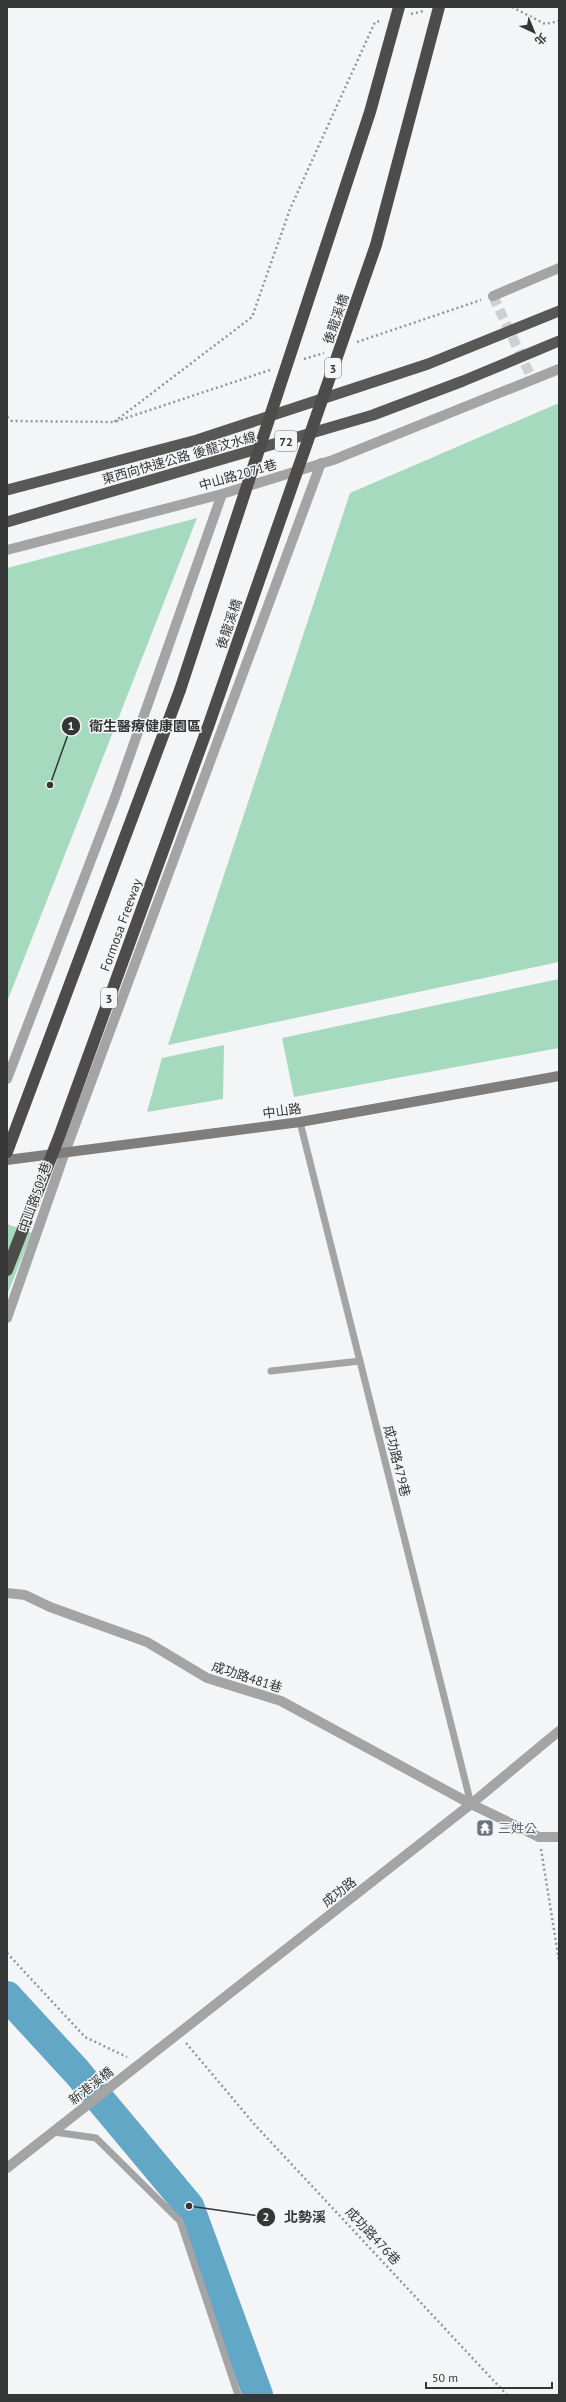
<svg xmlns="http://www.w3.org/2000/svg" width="566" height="2402" font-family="'PT Sans','Noto Sans TC',sans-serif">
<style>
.green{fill:#a6dabf}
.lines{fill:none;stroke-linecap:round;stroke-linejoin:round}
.river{stroke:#63a7c7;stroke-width:30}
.minor-tunnel{stroke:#cdcfd0;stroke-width:10;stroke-dasharray:10 5;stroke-linecap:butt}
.path{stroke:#949696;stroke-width:2.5;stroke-dasharray:2 3;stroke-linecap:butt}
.service{stroke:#a5a4a4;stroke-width:7}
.minor{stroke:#a5a4a4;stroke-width:10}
.tertiary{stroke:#a5a4a4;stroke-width:10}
.secondary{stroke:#7f7e7d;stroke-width:10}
.trunk{stroke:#585856;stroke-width:11}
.motorway{stroke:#4d4c4b;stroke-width:12}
.motorway-bridge{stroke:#4d4c4b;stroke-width:12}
.labels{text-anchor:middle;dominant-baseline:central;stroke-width:3;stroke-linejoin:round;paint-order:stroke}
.shield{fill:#f3f5f6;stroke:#6e6f70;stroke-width:1}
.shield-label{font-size:12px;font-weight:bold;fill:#353636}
.street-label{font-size:13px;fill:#353636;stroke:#f3f5f6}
.worship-label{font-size:13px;fill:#5b616d;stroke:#f3f5f6;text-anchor:start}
.leader{fill:none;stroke:#353636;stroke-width:1.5}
.callout-dot{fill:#353636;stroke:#f3f5f6;stroke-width:1.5}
.mark-label{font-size:12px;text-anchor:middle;font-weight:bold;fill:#fff}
.callout-label{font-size:14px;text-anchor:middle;font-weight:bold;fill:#353636;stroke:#f3f5f6;stroke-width:3;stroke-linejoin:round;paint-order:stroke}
</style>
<rect width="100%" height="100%" fill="#f3f5f6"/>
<g class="green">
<path d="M 559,403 L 559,962 L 168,1045 L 350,493 Z"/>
<path d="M 197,518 L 7,1002 L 7,568 Z"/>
<path d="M 559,979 L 559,1048 L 294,1097 L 282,1038 Z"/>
<path d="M 224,1045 L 223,1099 L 147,1112 L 162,1058 Z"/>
<path d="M 7,1224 L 32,1233 L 7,1295 Z"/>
</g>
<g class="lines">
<path class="river" d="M 7,1996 L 77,2072 L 189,2206 L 258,2395"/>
<path class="minor-tunnel" d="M 493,296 L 532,379"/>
<g class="path">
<path d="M 512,7 L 545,24 L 559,21"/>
<path d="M 411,14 L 424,11"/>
<path d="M 357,342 L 481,300"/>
<path d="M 304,359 L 324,353"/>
<path d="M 270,370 L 114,422 L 252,317 L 290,209 L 375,22 L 381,21"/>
<path d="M 7,417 L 12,421 L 114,422"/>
<path d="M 541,1849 L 559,1961"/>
<path d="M 7,1953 L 85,2037 L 127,2057"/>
<path d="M 186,2043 L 255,2125 L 507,2395"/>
</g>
<g class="service">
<path d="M 300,1122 L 471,1804"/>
<path d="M 271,1371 L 360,1361"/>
<path d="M 54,2132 L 96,2138 L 180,2221 L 238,2395"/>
</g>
<g class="minor">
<path d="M 493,296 L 559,268"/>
<path d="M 7,550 L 222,494 L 333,460 L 559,369"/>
<path d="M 7,1079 L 114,800 L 222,494"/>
<path d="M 7,1318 L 65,1152 L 321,463"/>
<path d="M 7,1593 L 25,1595 L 50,1607 L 147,1642 L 207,1678 L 281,1701 L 471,1804 L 539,1837 L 559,1837"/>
</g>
<path class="tertiary" d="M 7,2168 L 471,1804 L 559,1731"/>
<path class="secondary" d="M 7,1160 L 300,1122 L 559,1076"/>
<g class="trunk">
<path d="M 7,490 L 197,440 L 428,364 L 559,311"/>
<path d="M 7,522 L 373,415 L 463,381 L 559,341"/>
</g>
<path class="motorway" d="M 7,1152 L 180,690"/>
<g class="motorway-bridge">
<path d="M 180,690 L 370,112 L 399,7"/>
<path d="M 7,1270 L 59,1137 L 209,724 L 376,245 L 439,7"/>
</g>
</g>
<defs>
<g id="temple-square" transform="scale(0.9)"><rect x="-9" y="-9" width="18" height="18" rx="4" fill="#6b7280" stroke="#f3f5f6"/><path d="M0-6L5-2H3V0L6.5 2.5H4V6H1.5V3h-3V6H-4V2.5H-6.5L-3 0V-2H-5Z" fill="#fff"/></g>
</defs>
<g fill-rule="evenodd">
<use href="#temple-square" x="485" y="1828"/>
</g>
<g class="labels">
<g class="shield">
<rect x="325" y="358" width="16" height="20" rx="3"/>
<rect x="275" y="431" width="22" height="20" rx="3"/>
<rect x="101" y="988" width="16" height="20" rx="3"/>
</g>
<g class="shield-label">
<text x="333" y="368">3</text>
<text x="286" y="441">72</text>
<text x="109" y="998">3</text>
</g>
<g class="street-label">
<text transform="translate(336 319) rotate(-71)">後龍溪橋</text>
<text transform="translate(179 458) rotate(-16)">東西向快速公路 後龍汶水線</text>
<text transform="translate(238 475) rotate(-16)">中山路2071巷</text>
<text transform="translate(229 624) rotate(-71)">後龍溪橋</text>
<text transform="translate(121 925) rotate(-70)">Formosa Freeway</text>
<text transform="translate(282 1111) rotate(-8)">中山路</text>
<text transform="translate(35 1197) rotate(-71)">中山路502巷</text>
<text transform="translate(397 1461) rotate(76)">成功路479巷</text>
<text transform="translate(247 1677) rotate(18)">成功路481巷</text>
<text transform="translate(339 1892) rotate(-38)">成功路</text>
<text transform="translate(91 2086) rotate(-38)">新港溪橋</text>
<text transform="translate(373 2236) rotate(47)">成功路476巷</text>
</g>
<g class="worship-label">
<text x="498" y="1828">三姓公</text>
</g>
</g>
<path class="leader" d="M50 785L71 726M189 2206L266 2217"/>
<g class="callout-dot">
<circle cx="50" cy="785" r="4"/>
<circle cx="189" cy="2206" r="4"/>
<circle cx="71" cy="726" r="10"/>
<circle cx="266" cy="2217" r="10"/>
</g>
<g class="mark-label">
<text x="71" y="730">1</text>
<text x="266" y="2221">2</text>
</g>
<g class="callout-label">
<text x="145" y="731">衛生醫療健康園區</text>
<text x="305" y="2222">北勢溪</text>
</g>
<rect width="566" height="2402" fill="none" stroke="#353636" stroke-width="16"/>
<g transform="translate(534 32) rotate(136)" stroke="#f3f5f6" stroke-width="3" paint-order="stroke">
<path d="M0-3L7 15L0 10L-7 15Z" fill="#353636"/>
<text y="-6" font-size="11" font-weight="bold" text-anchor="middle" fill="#353636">北</text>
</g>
<path d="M426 2382v6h126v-6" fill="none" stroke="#353636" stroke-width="2"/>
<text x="432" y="2382" font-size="12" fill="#353636" stroke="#f3f5f6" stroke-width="3" paint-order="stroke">50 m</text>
</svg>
